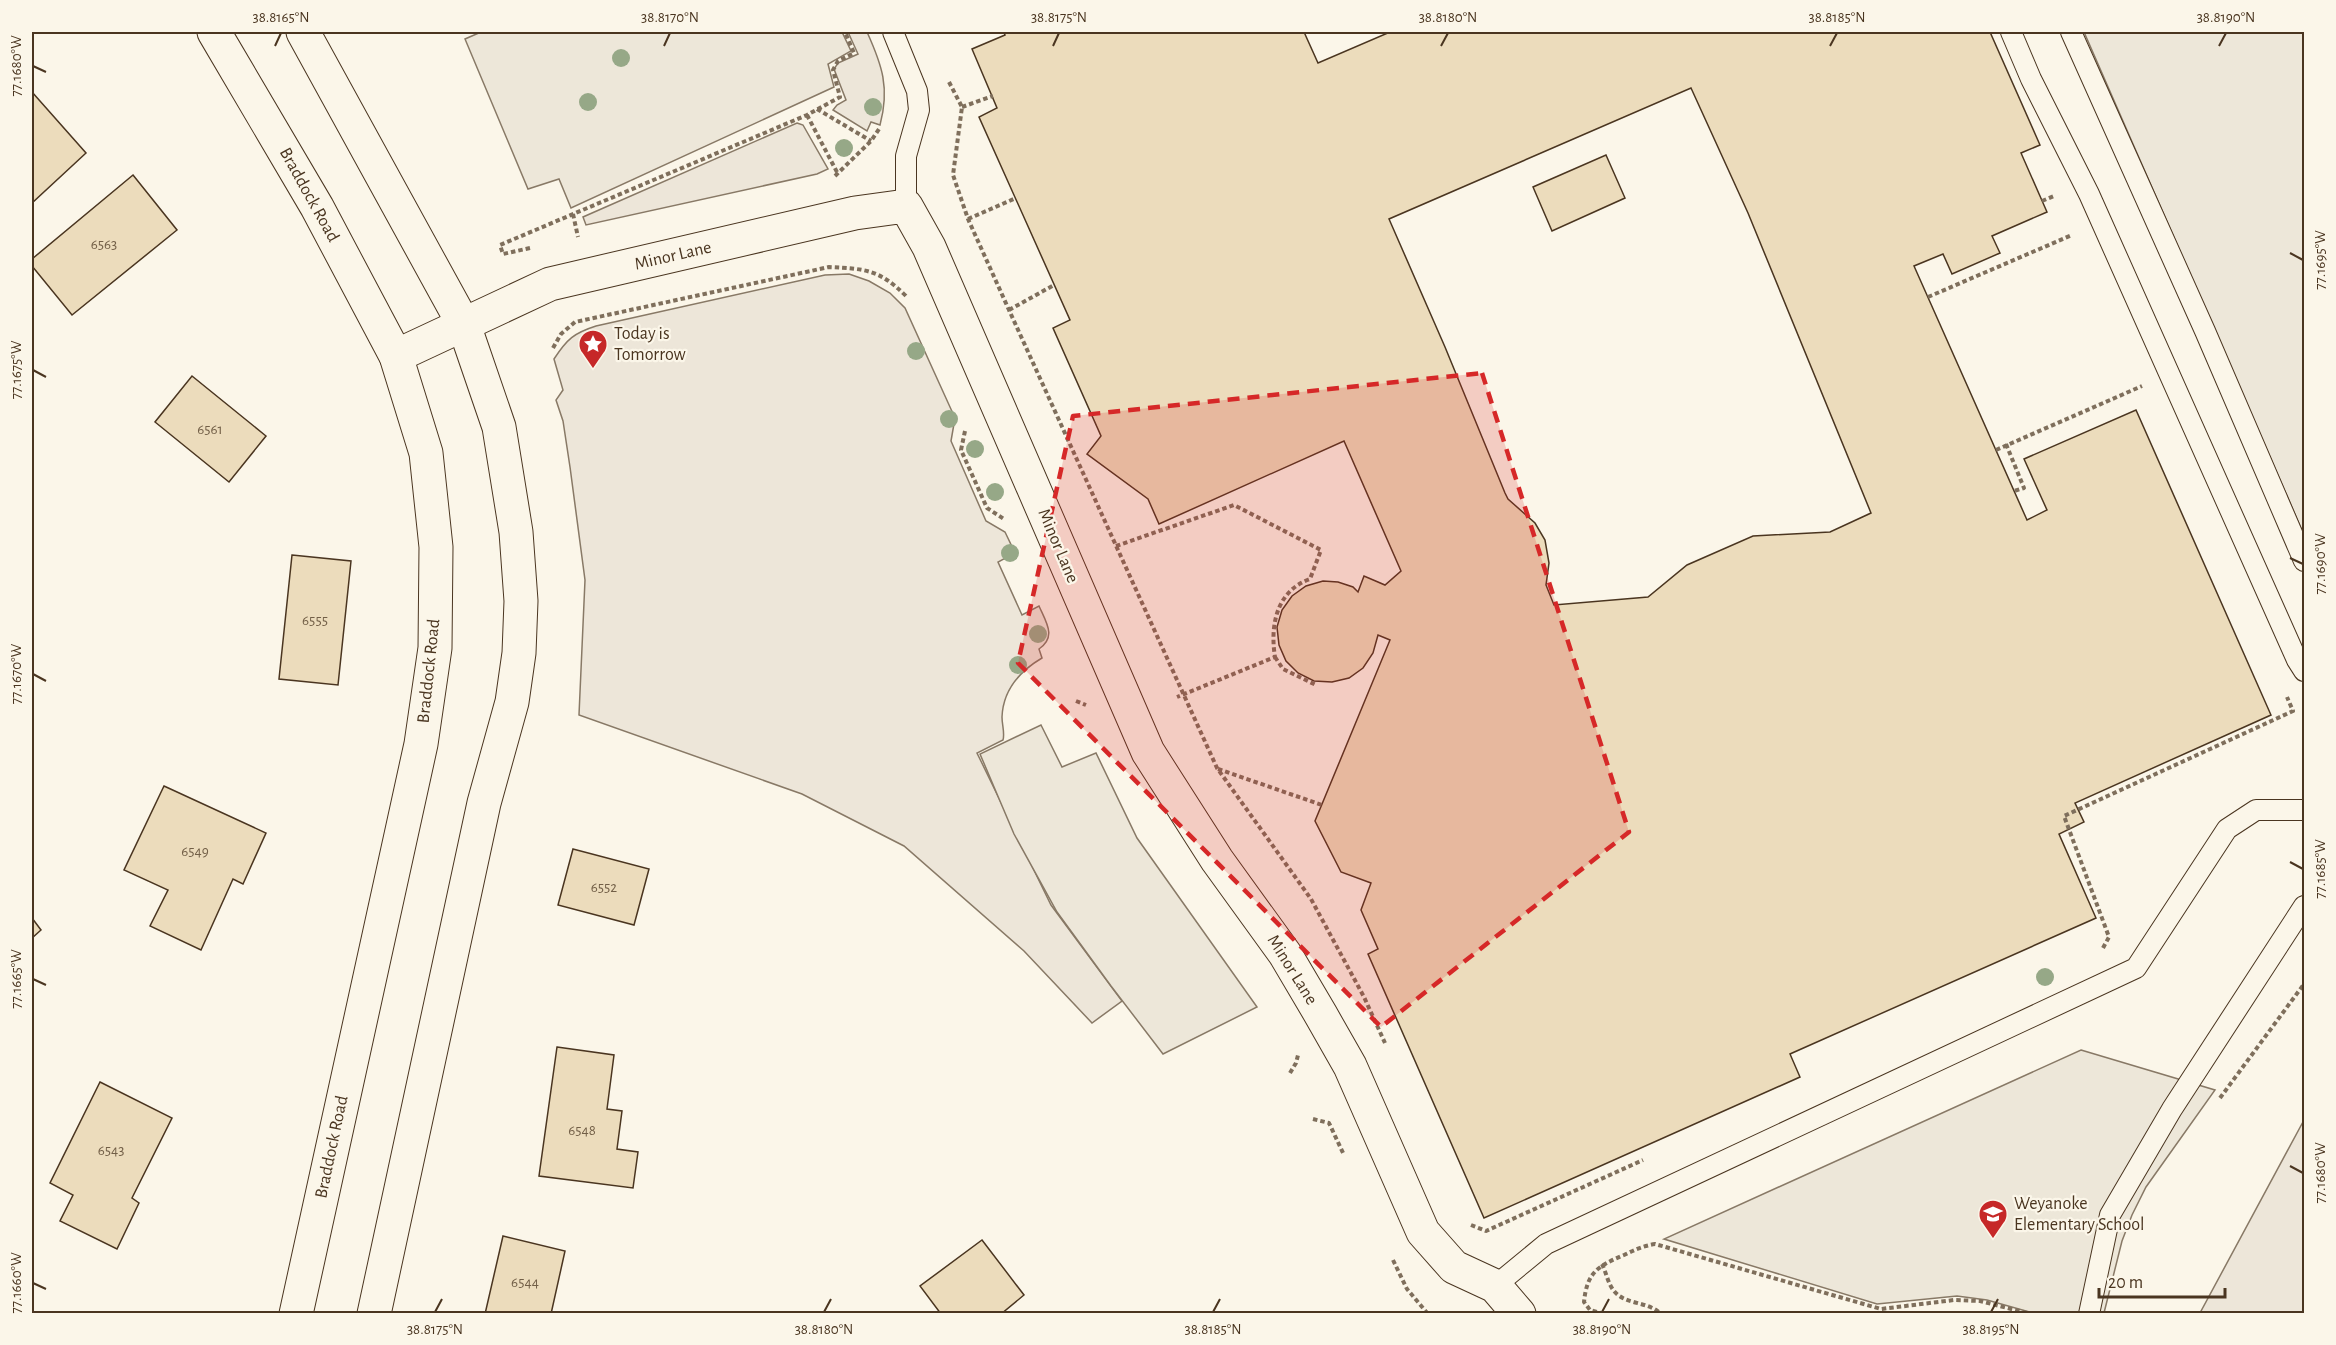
<svg xmlns="http://www.w3.org/2000/svg" width="2336" height="1345" font-family="'Alegreya Sans',sans-serif">
<style>
.green{fill:#ede6d9;stroke:#887966;stroke-width:1.5}
.parking{fill:#ede7d9;stroke:#887966;stroke-width:1.5}
.building{fill:#ecdcbc;stroke:#4a3520;stroke-width:1.5;fill-rule:evenodd}
.lines{fill:none;stroke-linecap:round;stroke-linejoin:round}
.lane-casing{stroke:#4a3520;stroke-width:22}
.street-casing{stroke:#4a3520;stroke-width:35}
.primary-casing{stroke:#4a3520;stroke-width:35}
.path{stroke:#7f6f5c;stroke-width:4;stroke-dasharray:4.5 3;stroke-linecap:butt}
.lane{stroke:#fbf6e9;stroke-width:20}
.street{stroke:#fbf6e9;stroke-width:33}
.primary{stroke:#fbf6e9;stroke-width:33}
.tree{fill:#96a887}
.marked{fill:#d62828;fill-opacity:0.2;stroke:#d62828;stroke-width:4.5;stroke-dasharray:12 8;stroke-linejoin:round}
.ticks{fill:none;stroke:#4a3520;stroke-width:2}
.labels{text-anchor:middle;dominant-baseline:central;stroke-width:4.5;stroke-linejoin:round;paint-order:stroke}
.number-label{font-size:15px;fill:#725f47}
.street-label{font-size:18px;fill:#4a3520;stroke:#fbf6e9}
.poi-label{font-size:18px;fill:#4a3520;stroke:#fbf6e9;text-anchor:start}
.neatline{fill:none;stroke:#4a3520;stroke-width:2}
.ticks-label{font-size:15px;text-anchor:middle;fill:#4a3520}
</style>
<rect width="100%" height="100%" fill="#fbf6e9"/>
<g class="green">
<path d="M 848,32 L 867,32 C 882,65 890,88 880,125 L 871,122 L 867,131 L 833,110 L 837,105 L 846,100 L 834,69 L 838,63 L 858,54 Z"/>
<path d="M 797,123 L 803,125 L 828,169 L 817,174 L 586,225 L 583,217 Z"/>
<path d="M 849,274 L 869,281 L 890,293 L 905,308 L 955,418 L 951,441 L 986,521 L 1005,532 L 1015,553 L 998,562 L 1022,615 L 1039,606 C 1046,622 1057,637 1039,649 L 1042,658 C 1020,671 1003,690 1002,717 C 1002,725 1005,733 1003,740 L 977,753 L 1051,905 L 1122,1001 L 1092,1023 L 1024,951 L 904,846 L 802,794 L 579,715 L 585,580 L 570,467 L 563,421 L 556,400 L 563,390 L 554,359 C 567,339 574,333 596,326 L 825,275 Z"/>
<path d="M 2304,1120 L 2304,1313 L 2200,1313 Z"/>
</g>
<g class="parking">
<path d="M 481,32 L 842,32 L 851,51 L 828,64 L 834,87 L 571,208 L 559,179 L 528,189 L 465,39 Z"/>
<path d="M 2084,32 L 2304,32 L 2304,535 Z"/>
<path d="M 1041,725 L 1062,767 L 1096,753 L 1137,838 L 1257,1007 L 1163,1054 L 1111,986 L 1057,912 L 1014,834 L 980,754 Z"/>
<path d="M 2081,1050 L 2215,1090 L 2146,1187 L 2132,1215 L 2122,1241 L 2104,1313 L 2033,1313 L 1987,1300 L 1957,1296 L 1877,1304 L 1664,1239 Z"/>
</g>
<g class="building">
<path d="M 1004,32 L 1304,32 L 1318,63 L 1390,32 L 1990,32 L 2040,145 L 2021,153 L 2047,212 L 1992,236 L 2000,253 L 1952,274 L 1943,254 L 1914,266 L 2027,520 L 2047,510 L 2024,459 L 2136,410 L 2271,715 L 2075,803 L 2084,822 L 2059,834 L 2096,918 L 1790,1054 L 1800,1077 L 1484,1218 L 1368,954 L 1378,949 L 1361,910 L 1371,883 L 1341,872 L 1315,821 L 1390,640 L 1378,635 L 1373,653 L 1363,668 L 1349,678 L 1332,682 L 1314,681 L 1298,673 L 1286,661 L 1279,645 L 1277,627 L 1282,610 L 1292,596 L 1306,586 L 1323,581 L 1338,582 L 1353,587 L 1358,592 L 1364,576 L 1385,585 L 1401,571 L 1344,441 L 1159,524 L 1148,499 L 1087,454 L 1101,436 L 1053,328 L 1070,320 L 979,117 L 997,108 L 972,49 L 1005,35 ZM 1691,88 L 1748,213 L 1871,513 L 1830,532 L 1753,536 L 1687,565 L 1648,597 L 1554,605 L 1546,585 L 1549,563 L 1545,540 L 1535,523 L 1508,499 L 1505,493 L 1445,347 L 1389,219 Z"/>
<path d="M 32,92 L 86,153 L 32,203 Z"/>
<path d="M 1606,155 L 1625,198 L 1552,231 L 1533,187 Z"/>
<path d="M 133,175 L 177,230 L 72,315 L 32,266 L 32,259 Z"/>
<path d="M 192,376 L 266,436 L 229,482 L 155,422 Z"/>
<path d="M 292,555 L 351,561 L 338,685 L 279,679 Z"/>
<path d="M 164,786 L 266,833 L 243,884 L 233,879 L 201,950 L 150,926 L 168,890 L 124,870 Z"/>
<path d="M 573,849 L 649,869 L 634,925 L 558,905 Z"/>
<path d="M 32,918 L 41,930 L 32,938 Z"/>
<path d="M 557,1047 L 614,1055 L 607,1109 L 622,1111 L 617,1149 L 638,1152 L 633,1188 L 539,1176 Z"/>
<path d="M 100,1082 L 172,1118 L 132,1198 L 139,1203 L 117,1249 L 60,1221 L 73,1195 L 50,1183 Z"/>
<path d="M 503,1236 L 565,1251 L 551,1314 L 485,1314 Z"/>
<path d="M 982,1240 L 1024,1295 L 1001,1314 L 941,1314 L 920,1286 Z"/>
</g>
<g class="lines">
<g class="lane-casing">
<g id="lane">
<path d="M 893,32 L 917,91 L 919,110 L 906,156 L 906,206"/>
<path d="M 2011,32 L 2031,79 L 2089,194 L 2297,660 L 2304,671"/>
<path d="M 2071,32 L 2205,331 L 2304,561"/>
<path d="M 1495,1286 L 1546,1244 L 2136,968 L 2227,829 L 2256,810 L 2304,810"/>
<path d="M 2089,1314 L 2110,1215 L 2172,1109 L 2304,906"/>
</g>
</g>
<g class="street-casing">
<path id="street" d="M 396,356 L 550,284 L 855,213 L 906,206 L 929,247 L 1148,752 L 1217,860 L 1285,954 L 1321,1015 L 1350,1066 L 1423,1232 L 1454,1267 L 1495,1286 L 1519,1314"/>
</g>
<g class="primary-casing">
<g id="primary">
<path d="M 214,32 L 317,207 L 396,356 L 426,453 L 436,547 L 435,648 L 421,744 L 296,1314"/>
<path d="M 303,32 L 464,325 L 499,427 L 516,532 L 521,601 L 519,653 L 512,702 L 484,803 L 374,1314"/>
</g>
</g>
<g class="path">
<path d="M 949,82 L 962,107 L 953,175 L 968,219 L 1009,310 L 1217,768 L 1311,899 L 1364,997 L 1385,1043"/>
<path d="M 962,107 L 993,96"/>
<path d="M 817,109 L 871,141"/>
<path d="M 807,115 L 838,174"/>
<path d="M 835,176 L 871,141 L 879,129"/>
<path d="M 2042,201 L 2054,196"/>
<path d="M 573,214 L 578,237"/>
<path d="M 968,219 L 1016,198"/>
<path d="M 530,248 L 503,254 L 500,245 L 807,115 L 840,97 L 833,70 L 838,61 L 854,53 L 845,32"/>
<path d="M 1928,297 L 2072,235"/>
<path d="M 1009,310 L 1054,285"/>
<path d="M 553,348 L 561,334 L 575,322 L 829,267 C 865,269 879,269 906,296"/>
<path d="M 965,431 L 961,450 L 987,508 L 1004,519"/>
<path d="M 2006,444 L 2024,488 L 2014,491"/>
<path d="M 1996,450 L 2142,386"/>
<path d="M 1116,546 L 1234,505 L 1321,550 L 1310,579 C 1276,591 1270,626 1275,657 L 1177,697"/>
<path d="M 1275,657 L 1283,669 L 1316,685"/>
<path d="M 1076,701 L 1086,705"/>
<path d="M 1218,769 L 1322,805"/>
<path d="M 2103,948 L 2109,937 L 2064,816 L 2293,711 L 2287,697"/>
<path d="M 1290,1073 L 1296,1063 L 1298,1055"/>
<path d="M 2220,1098 L 2304,984"/>
<path d="M 1313,1119 L 1329,1123 L 1344,1155"/>
<path d="M 1471,1225 L 1486,1231 L 1643,1160"/>
<path d="M 1393,1260 L 1407,1289 L 1428,1314"/>
<path d="M 1602,1264 C 1606,1272 1608,1284 1614,1291 C 1625,1305 1648,1301 1661,1314"/>
<path d="M 1604,1314 L 1590,1310 L 1584,1302 C 1587,1272 1598,1266 1624,1255 C 1634,1250 1643,1246 1655,1244 L 1881,1309 L 1954,1300 L 1980,1301 L 2031,1314"/>
</g>
<use href="#lane" class="lane"/>
<use href="#street" class="street"/>
<use href="#primary" class="primary"/>
</g>
<g class="tree">
<circle cx="621" cy="58" r="9"/>
<circle cx="588" cy="102" r="9"/>
<circle cx="873" cy="107" r="9"/>
<circle cx="844" cy="148" r="9"/>
<circle cx="916" cy="351" r="9"/>
<circle cx="949" cy="419" r="9"/>
<circle cx="975" cy="449" r="9"/>
<circle cx="995" cy="492" r="9"/>
<circle cx="1010" cy="553" r="9"/>
<circle cx="1038" cy="634" r="9"/>
<circle cx="1018" cy="665" r="9"/>
<circle cx="2045" cy="977" r="9"/>
</g>
<path class="marked" d="M 1482,373 L 1629,832 L 1381,1027 L 1018,663 L 1073,416 Z"/>
<path class="ticks" d="M 275,46 L 281,33M 664,46 L 670,33M 1053,46 L 1059,33M 1441,46 L 1448,33M 1830,46 L 1837,33M 2219,46 L 2226,33M 33,66 L 46,72M 2290,253 L 2303,260M 33,370 L 46,377M 2290,558 L 2303,564M 33,674 L 46,681M 2290,862 L 2303,869M 33,979 L 46,985M 2290,1166 L 2303,1173M 33,1283 L 46,1289M 435,1312 L 442,1299M 824,1312 L 831,1299M 1213,1312 L 1220,1299M 1602,1312 L 1609,1299M 1991,1312 L 1998,1299"/>
<defs>
<g id="sight-pin" transform="scale(1.5)"><path d="M0 17L-7.5 6A9.5 9.5 0 1 1 7.5 6Z" fill="#c62828" stroke="#fbf6e9"/><path d="M0-6L1.8-2.2L6-1.7L2.9 1.2L3.7 5.4L0 3.3L-3.7 5.4L-2.9 1.2L-6-1.7L-1.8-2.2Z" fill="#fff"/></g>
<g id="school-pin" transform="scale(1.5)"><path d="M0 17L-7.5 6A9.5 9.5 0 1 1 7.5 6Z" fill="#c62828" stroke="#fbf6e9"/><path d="M0-5L7-2L0 1L-7-2ZM-4 1L0 2.5L4 1V4Q0 6-4 4Z" fill="#fff"/></g>
</defs>
<g fill-rule="evenodd">
<use href="#sight-pin" x="593" y="344"/>
<use href="#school-pin" x="1993" y="1214"/>
</g>
<g class="labels">
<g class="number-label">
<text x="104" y="244">6563</text>
<text x="210" y="429">6561</text>
<text x="315" y="620">6555</text>
<text x="195" y="851">6549</text>
<text x="604" y="887">6552</text>
<text x="582" y="1130">6548</text>
<text x="111" y="1150">6543</text>
<text x="525" y="1282">6544</text>
</g>
<g class="street-label">
<text transform="translate(309 195) rotate(61)">Braddock Road</text>
<text transform="translate(673 256) rotate(-13)">Minor Lane</text>
<text transform="translate(1058 546) rotate(67)">Minor Lane</text>
<text transform="translate(429 671) rotate(-84)">Braddock Road</text>
<text transform="translate(1292 970) rotate(58)">Minor Lane</text>
<text transform="translate(332 1147) rotate(-78)">Braddock Road</text>
</g>
<g class="poi-label">
<text x="614" y="334">Today is<tspan x="614" dy="21">Tomorrow</tspan></text>
<text x="2014" y="1204">Weyanoke<tspan x="2014" dy="21">Elementary School</tspan></text>
</g>
</g>
<rect width="2336" height="1345" fill="none" stroke="#fbf6e9" stroke-width="66"/>
<path d="M2099 1288v9h126v-9" fill="none" stroke="#4a3520" stroke-width="3"/>
<text x="2108" y="1288" font-size="18" fill="#4a3520" stroke="#fbf6e9" stroke-width="4.5" paint-order="stroke">20 m</text>
<rect x="33" y="33" width="2270" height="1279" class="neatline"/>
<g class="ticks-label">
<text x="281" y="22">38.8165°N</text>
<text x="670" y="22">38.8170°N</text>
<text x="1059" y="22">38.8175°N</text>
<text x="1448" y="22">38.8180°N</text>
<text x="1837" y="22">38.8185°N</text>
<text x="2226" y="22">38.8190°N</text>
<text transform="translate(16 66) rotate(-90)" y="5">77.1680°W</text>
<text transform="translate(2320 260) rotate(-90)" y="5">77.1695°W</text>
<text transform="translate(16 370) rotate(-90)" y="5">77.1675°W</text>
<text transform="translate(2320 564) rotate(-90)" y="5">77.1690°W</text>
<text transform="translate(16 674) rotate(-90)" y="5">77.1670°W</text>
<text transform="translate(2320 869) rotate(-90)" y="5">77.1685°W</text>
<text transform="translate(16 979) rotate(-90)" y="5">77.1665°W</text>
<text transform="translate(2320 1173) rotate(-90)" y="5">77.1680°W</text>
<text transform="translate(16 1283) rotate(-90)" y="5">77.1660°W</text>
<text x="435" y="1334">38.8175°N</text>
<text x="824" y="1334">38.8180°N</text>
<text x="1213" y="1334">38.8185°N</text>
<text x="1602" y="1334">38.8190°N</text>
<text x="1991" y="1334">38.8195°N</text>
</g>
</svg>
